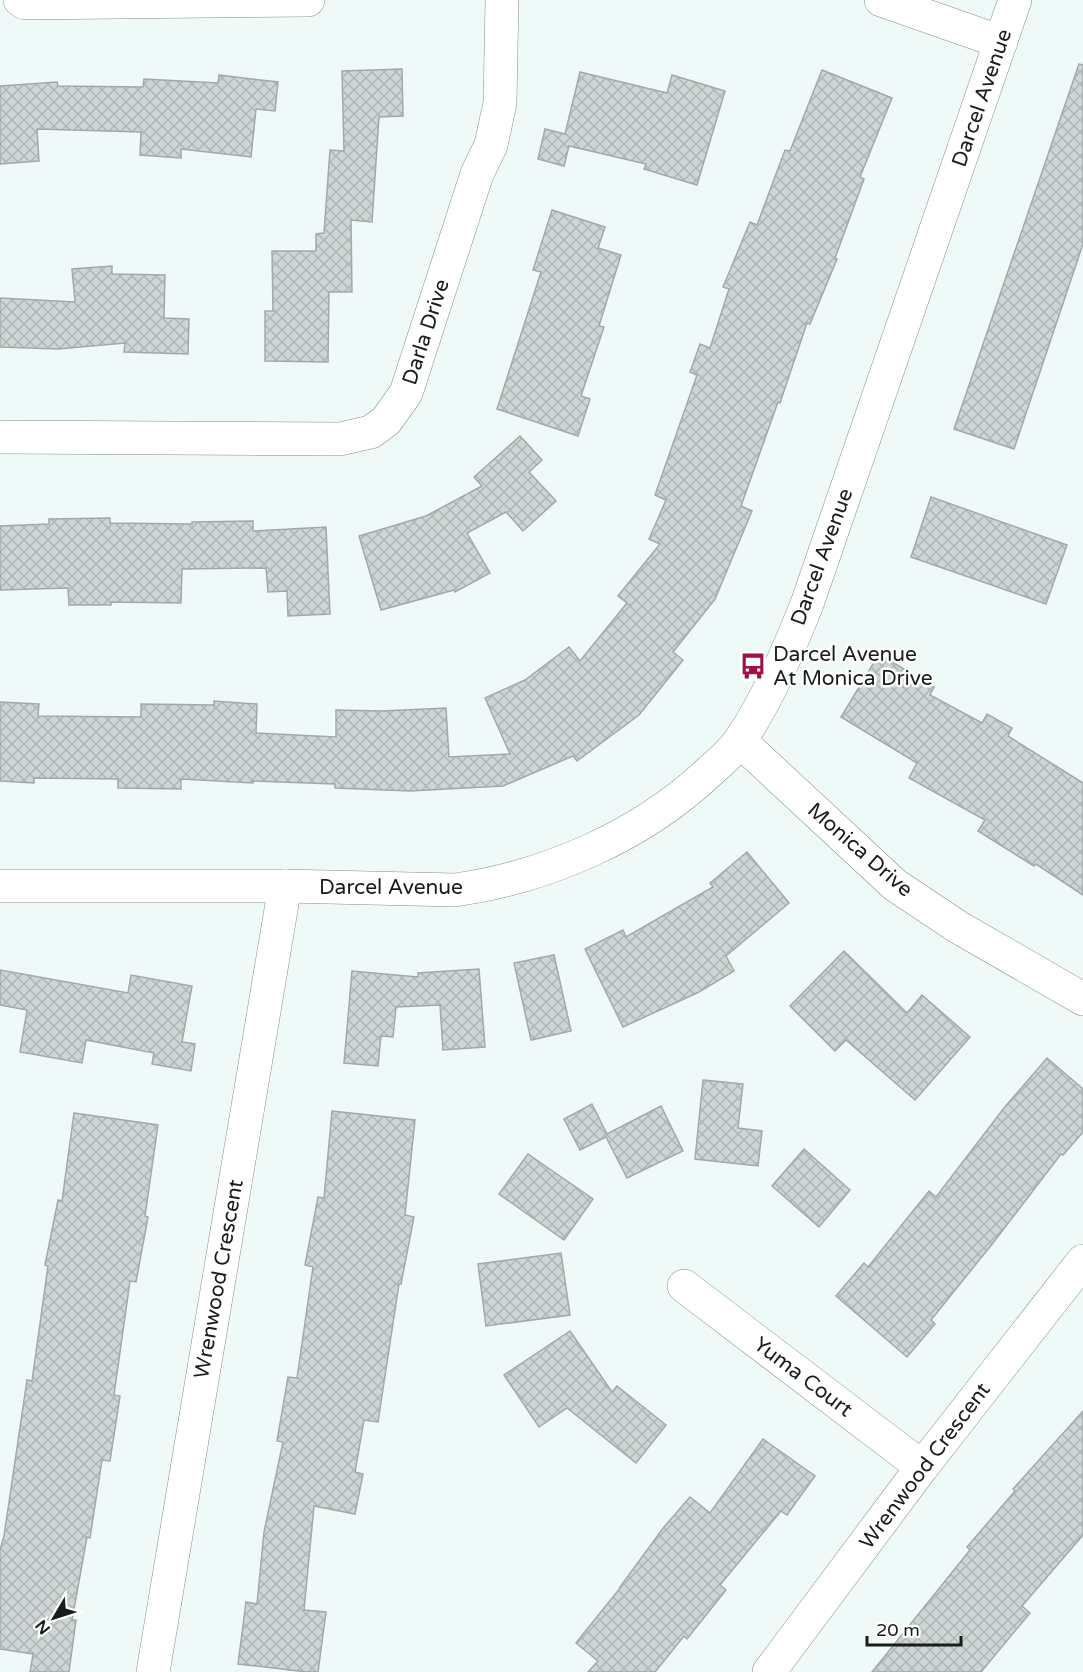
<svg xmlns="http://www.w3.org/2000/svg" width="1083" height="1672" font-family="'Varela Round',sans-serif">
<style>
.building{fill:url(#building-cross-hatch);stroke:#a1aaa9;stroke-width:1.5}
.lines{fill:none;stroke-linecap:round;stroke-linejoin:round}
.street-casing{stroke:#868f8e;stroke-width:34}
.secondary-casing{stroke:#868f8e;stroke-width:34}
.street{stroke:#fff;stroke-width:33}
.secondary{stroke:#fff;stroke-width:33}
.labels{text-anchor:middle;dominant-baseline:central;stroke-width:5;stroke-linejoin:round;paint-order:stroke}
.street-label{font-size:21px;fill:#181c1b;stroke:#fff}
.poi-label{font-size:21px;fill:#181c1b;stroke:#fff;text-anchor:start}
</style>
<defs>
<pattern id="building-cross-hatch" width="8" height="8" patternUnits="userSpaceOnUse" patternTransform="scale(1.5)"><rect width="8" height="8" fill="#cdd6d5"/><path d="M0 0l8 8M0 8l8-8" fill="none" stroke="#afb7b6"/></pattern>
</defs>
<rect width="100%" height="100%" fill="#eff9f8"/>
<g class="building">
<path d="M 1079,64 L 1083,65 L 1083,244 L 1014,449 L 954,429 Z"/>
<path d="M 402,69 L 403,116 L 379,117 L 372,222 L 351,220 L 352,292 L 329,292 L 328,362 L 265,361 L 265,311 L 273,311 L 272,251 L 316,251 L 316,234 L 324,233 L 330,150 L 344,151 L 342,71 Z"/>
<path d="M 822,70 L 892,98 L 860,177 L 864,179 L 835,258 L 837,259 L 810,324 L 807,323 L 780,403 L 778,402 L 741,506 L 752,511 L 715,599 L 673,652 L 683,660 L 639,715 L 577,761 L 573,756 L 503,786 L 410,791 L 335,788 L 335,784 L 253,781 L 253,783 L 181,779 L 181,789 L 118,788 L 118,779 L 34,778 L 34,783 L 0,781 L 0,702 L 39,704 L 38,716 L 141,717 L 141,704 L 214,705 L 214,701 L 257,704 L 256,733 L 336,737 L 336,710 L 382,711 L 446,708 L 449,757 L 510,754 L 485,698 L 525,680 L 569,647 L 580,661 L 627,603 L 618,596 L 660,544 L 649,539 L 666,500 L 655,495 L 697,375 L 690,372 L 700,344 L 710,348 L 729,289 L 723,287 L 750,222 L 757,225 L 785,150 L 790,151 Z"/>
<path d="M 580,72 L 667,93 L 672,75 L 725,91 L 697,185 L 644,169 L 646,164 L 569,146 L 564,166 L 538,159 L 545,129 L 565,134 Z"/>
<path d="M 219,75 L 278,82 L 275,111 L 256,109 L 251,157 L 181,149 L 181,158 L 140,155 L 141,132 L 37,129 L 39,161 L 0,164 L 0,86 L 57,82 L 58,86 L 143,87 L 144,79 L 218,83 Z"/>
<path d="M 552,210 L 605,227 L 598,248 L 621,255 L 599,326 L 604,327 L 581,396 L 590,399 L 578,436 L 497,409 L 541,272 L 533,270 Z"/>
<path d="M 112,266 L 112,274 L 165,275 L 164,318 L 189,319 L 188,354 L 124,352 L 125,343 L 58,349 L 0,347 L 0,298 L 75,302 L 72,269 Z"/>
<path d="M 520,436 L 542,460 L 529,472 L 556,501 L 523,531 L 506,512 L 467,533 L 490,573 L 455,592 L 454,590 L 381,610 L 359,536 L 426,516 L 482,486 L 474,477 Z"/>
<path d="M 931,497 L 1067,545 L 1046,604 L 911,557 Z"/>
<path d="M 110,518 L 110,523 L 192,524 L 192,522 L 253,521 L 253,531 L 326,527 L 330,614 L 288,616 L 287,591 L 268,592 L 266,568 L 182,569 L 181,603 L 111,602 L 111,605 L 69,605 L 68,588 L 0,590 L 0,526 L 49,524 L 49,519 Z"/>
<path d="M 879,654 L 934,687 L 930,695 L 982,723 L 987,714 L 1012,728 L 1008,736 L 1083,783 L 1083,895 L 1036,864 L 1034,866 L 978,831 L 985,820 L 909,778 L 917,763 L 841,717 Z"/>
<path d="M 747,852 L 789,903 L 726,956 L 734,971 L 699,992 L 623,1027 L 585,949 L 623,930 L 626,937 L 713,887 L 710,883 Z"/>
<path d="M 844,951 L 907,1013 L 922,995 L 970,1037 L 915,1100 L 846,1040 L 835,1051 L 790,1006 Z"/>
<path d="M 554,955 L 571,1031 L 531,1040 L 514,963 Z"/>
<path d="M 479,969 L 485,1047 L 443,1050 L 440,1005 L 396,1007 L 393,1037 L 381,1036 L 378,1066 L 344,1063 L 352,971 L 418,977 L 418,973 Z"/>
<path d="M 0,970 L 128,993 L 131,975 L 192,986 L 182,1042 L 195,1044 L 191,1071 L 152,1064 L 154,1053 L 86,1040 L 82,1063 L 20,1052 L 27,1010 L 0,1005 Z"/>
<path d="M 1047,1058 L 1083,1089 L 1083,1132 L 1063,1155 L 1061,1154 L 993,1243 L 931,1320 L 935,1324 L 907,1357 L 836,1296 L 864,1263 L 868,1267 L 929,1191 L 936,1197 L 1004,1108 Z"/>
<path d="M 703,1080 L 743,1084 L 738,1128 L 762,1131 L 758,1166 L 695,1159 Z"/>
<path d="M 592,1104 L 607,1134 L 661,1106 L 683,1151 L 627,1178 L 606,1137 L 580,1150 L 564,1119 Z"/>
<path d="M 332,1111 L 415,1120 L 405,1215 L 414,1217 L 401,1284 L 399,1284 L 378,1422 L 364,1420 L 355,1472 L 363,1474 L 355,1514 L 314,1506 L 304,1610 L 326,1612 L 318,1672 L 307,1672 L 238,1664 L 246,1602 L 257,1604 L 264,1532 L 283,1442 L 277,1441 L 288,1377 L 297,1378 L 313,1267 L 305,1265 L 318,1197 L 324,1198 Z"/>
<path d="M 74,1113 L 158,1125 L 145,1216 L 148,1217 L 136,1282 L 130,1281 L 114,1395 L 120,1396 L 110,1461 L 102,1460 L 90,1538 L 87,1537 L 72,1620 L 76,1620 L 69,1672 L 30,1672 L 33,1654 L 0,1649 L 0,1550 L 4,1536 L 27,1380 L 32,1381 L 48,1266 L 45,1265 L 58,1200 L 62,1201 Z"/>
<path d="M 804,1149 L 850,1190 L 819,1227 L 772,1186 Z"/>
<path d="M 528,1154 L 593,1199 L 564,1240 L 499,1194 Z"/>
<path d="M 561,1253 L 570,1315 L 486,1326 L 478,1264 Z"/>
<path d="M 570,1331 L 612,1392 L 617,1386 L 666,1425 L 636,1463 L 567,1408 L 539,1427 L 504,1375 Z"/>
<path d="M 1083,1411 L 1083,1535 L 1022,1606 L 1030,1613 L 981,1672 L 872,1672 L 970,1550 L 967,1547 L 1015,1491 L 1013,1489 Z"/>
<path d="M 763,1439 L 815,1476 L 787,1515 L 781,1511 L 720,1585 L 726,1590 L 687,1639 L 684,1636 L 655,1672 L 588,1672 L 598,1661 L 576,1643 L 621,1587 L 620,1587 L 664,1527 L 690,1497 L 710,1513 Z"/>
</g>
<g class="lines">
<g class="street-casing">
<g id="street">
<path d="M 20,0 L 25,3 L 308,0"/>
<path d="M 881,0 L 1001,42"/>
<path d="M 0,437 L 340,439 L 371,432 L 386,421 L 406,393 L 477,174 L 491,145 L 500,103 L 502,0"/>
<path d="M 740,741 L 895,885 L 958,927 L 1083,999"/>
<path d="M 684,1286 L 922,1467"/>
<path d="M 153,1672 L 285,886"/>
<path d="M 769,1672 L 922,1467 L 1083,1261"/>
</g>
</g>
<g class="secondary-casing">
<path id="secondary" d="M 0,886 L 285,886 L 455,890 C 547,877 641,836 709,772 C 720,762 733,752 741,739 C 769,697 788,651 807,604 L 1015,0"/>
</g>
<use href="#street" class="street"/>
<use href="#secondary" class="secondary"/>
</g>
<defs>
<g id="bus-bare" transform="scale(2.07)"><path d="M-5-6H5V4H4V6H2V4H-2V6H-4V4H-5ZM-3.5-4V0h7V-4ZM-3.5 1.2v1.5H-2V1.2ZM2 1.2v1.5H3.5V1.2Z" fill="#a50d45" stroke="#fff" stroke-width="2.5" paint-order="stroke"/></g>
</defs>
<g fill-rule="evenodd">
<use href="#bus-bare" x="753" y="666"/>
</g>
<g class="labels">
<g class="street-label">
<text transform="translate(982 98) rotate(-71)">Darcel Avenue</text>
<text transform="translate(426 332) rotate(-72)">Darla Drive</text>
<text transform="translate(822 557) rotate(-70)">Darcel Avenue</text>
<text transform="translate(860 850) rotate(41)">Monica Drive</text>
<text x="391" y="887">Darcel Avenue</text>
<text transform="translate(219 1279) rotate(-80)">Wrenwood Crescent</text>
<text transform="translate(803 1377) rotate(37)">Yuma Court</text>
<text transform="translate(925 1466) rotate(-53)">Wrenwood Crescent</text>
</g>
<g class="poi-label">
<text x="773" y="654">Darcel Avenue<tspan x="773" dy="24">At Monica Drive</tspan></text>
</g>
</g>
<g transform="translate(54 1618) rotate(231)" stroke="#ffffff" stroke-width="4.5" paint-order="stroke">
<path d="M0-4.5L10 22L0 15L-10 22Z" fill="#181c1b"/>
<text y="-9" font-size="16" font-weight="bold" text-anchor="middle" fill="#181c1b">N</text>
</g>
<path d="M867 1636v9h94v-9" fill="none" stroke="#181c1b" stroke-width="3"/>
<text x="876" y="1636" font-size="18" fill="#181c1b" stroke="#ffffff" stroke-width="4.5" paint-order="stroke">20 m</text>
</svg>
